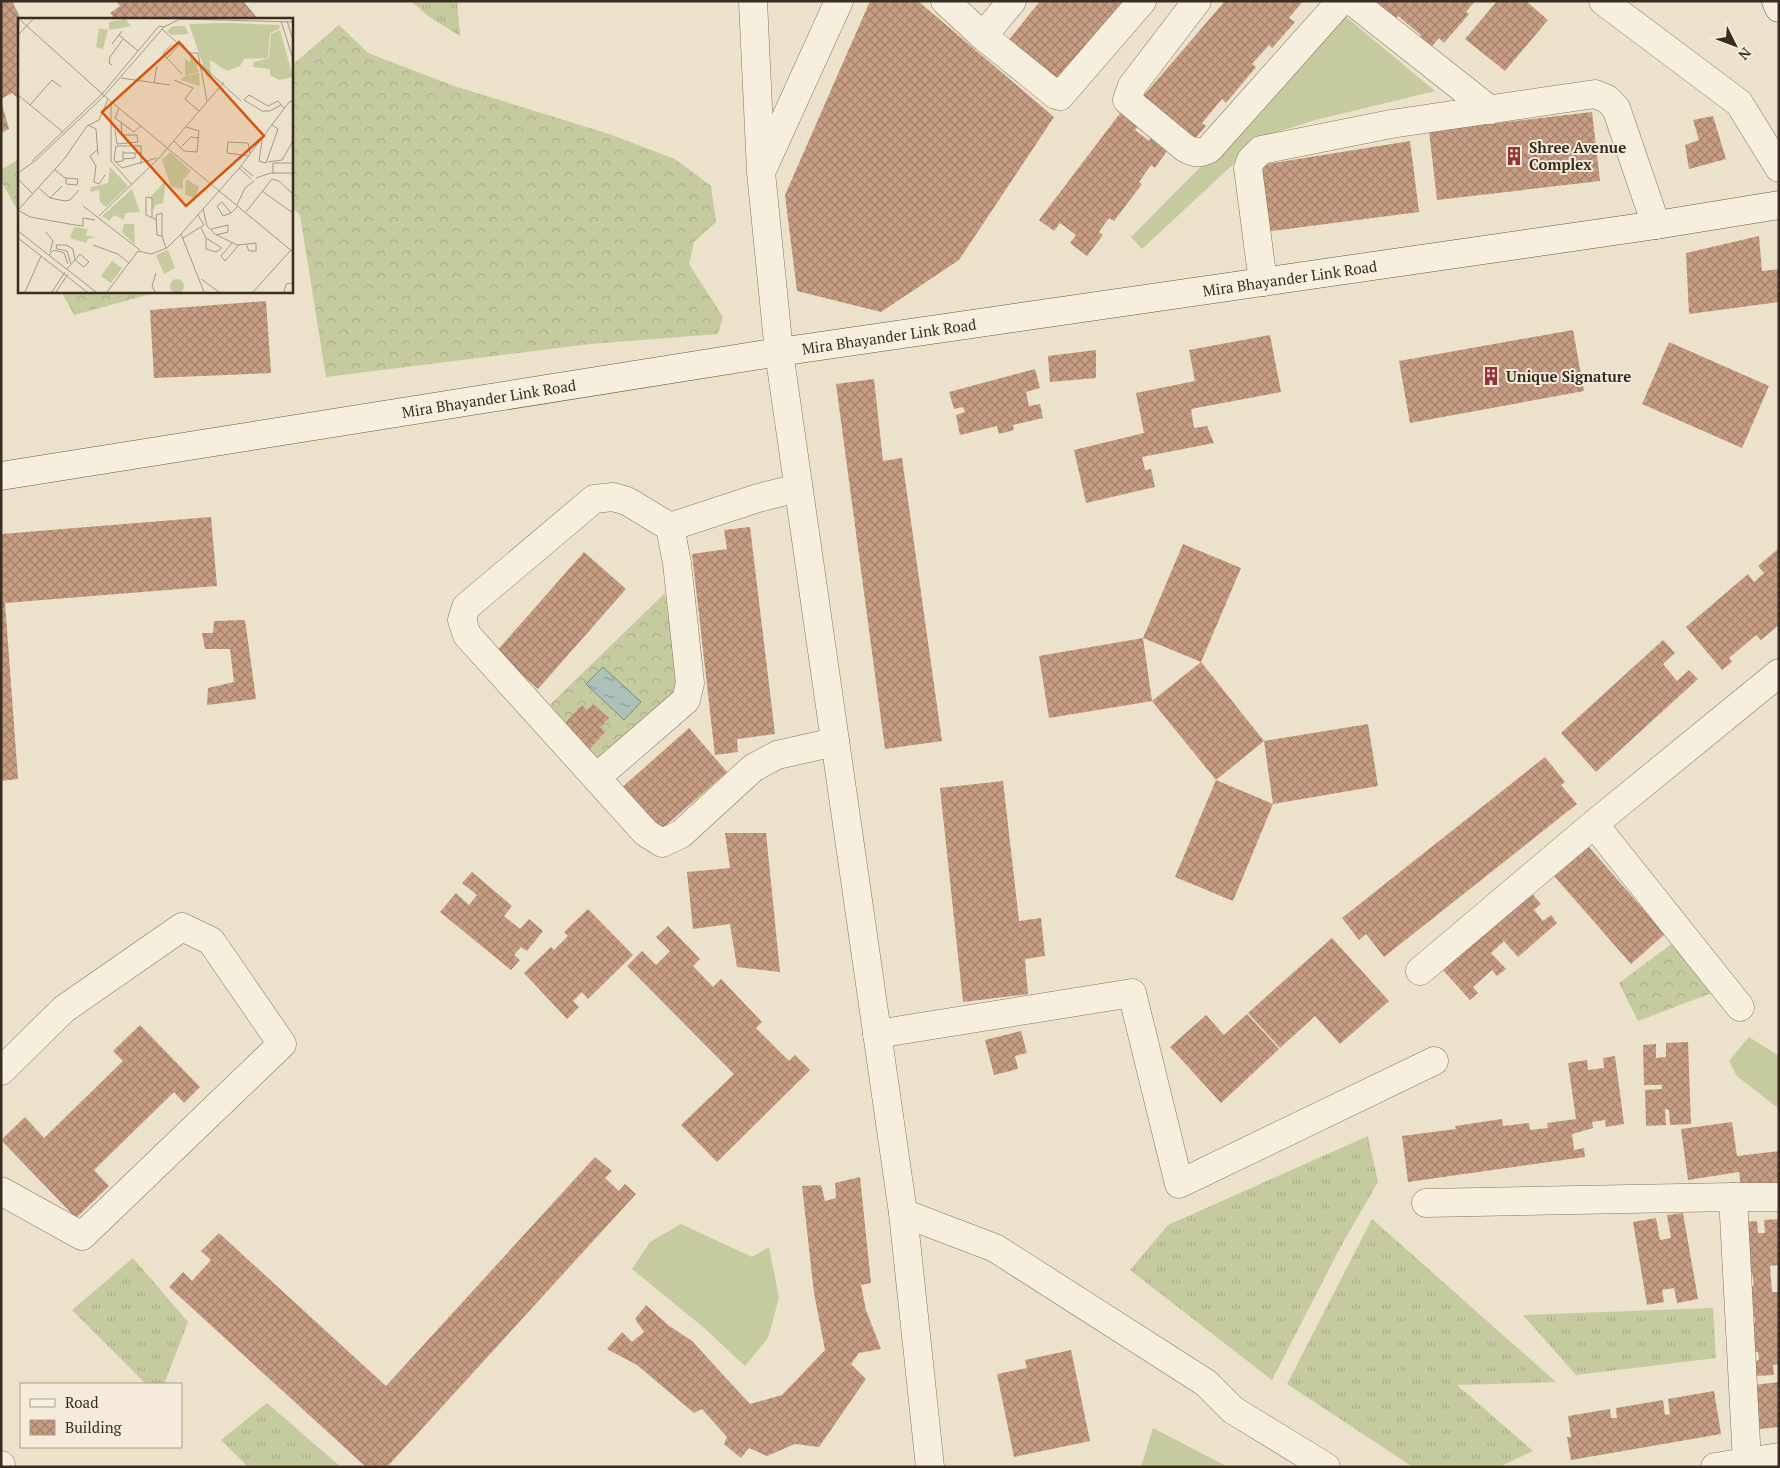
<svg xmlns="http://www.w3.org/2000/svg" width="1780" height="1468" font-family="'PT Serif',serif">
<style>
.grass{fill:url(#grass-tufts)}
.forest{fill:url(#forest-crowns)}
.garden{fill:#c6ca9f}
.water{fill:url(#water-ripples);stroke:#728f87}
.building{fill:url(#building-cross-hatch)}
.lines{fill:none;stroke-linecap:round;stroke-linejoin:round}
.street-casing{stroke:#887460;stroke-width:29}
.secondary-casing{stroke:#6a5543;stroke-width:29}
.street{stroke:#f7efde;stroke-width:28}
.secondary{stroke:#f7efde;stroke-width:28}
.labels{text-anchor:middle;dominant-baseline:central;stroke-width:4;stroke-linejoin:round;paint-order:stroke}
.poi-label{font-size:15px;font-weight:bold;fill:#392d22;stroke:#f4ebda;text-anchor:start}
.street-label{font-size:15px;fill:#392d22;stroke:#f4ebda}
.inset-road{fill:none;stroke:#a49987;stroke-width:1}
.view{fill:#d6550e;fill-opacity:0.15;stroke:#d6550e;stroke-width:2.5}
.inset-edge{fill:none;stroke:#392d22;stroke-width:2.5}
</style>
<defs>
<pattern id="grass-tufts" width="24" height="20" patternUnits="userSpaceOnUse" patternTransform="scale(1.25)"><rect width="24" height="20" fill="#c6ca9f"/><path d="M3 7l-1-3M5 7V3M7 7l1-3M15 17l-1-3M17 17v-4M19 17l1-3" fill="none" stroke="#abae89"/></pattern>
<pattern id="forest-crowns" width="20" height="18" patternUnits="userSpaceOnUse" patternTransform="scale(1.25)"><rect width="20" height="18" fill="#c6ca9f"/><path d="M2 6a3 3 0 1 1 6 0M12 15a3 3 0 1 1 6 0" fill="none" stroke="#abae89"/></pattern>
<pattern id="water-ripples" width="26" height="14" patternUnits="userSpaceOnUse" patternTransform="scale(1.25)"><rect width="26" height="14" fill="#abc1ba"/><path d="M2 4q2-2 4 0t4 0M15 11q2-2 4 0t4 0" fill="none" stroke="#8c9d97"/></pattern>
<pattern id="building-cross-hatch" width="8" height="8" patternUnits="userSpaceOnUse" patternTransform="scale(1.25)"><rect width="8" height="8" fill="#c79d84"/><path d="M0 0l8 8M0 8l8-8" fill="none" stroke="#a3806c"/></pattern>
</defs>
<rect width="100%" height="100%" fill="#ece1cb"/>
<g class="grass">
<path d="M 411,1 L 457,1 L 460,36 L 428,16 Z"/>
<path d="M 1368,1136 L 1378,1182 L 1341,1246 L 1272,1380 L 1130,1270 L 1168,1225 Z"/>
<path d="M 1372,1219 L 1556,1382 L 1457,1385 L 1533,1451 L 1499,1467 L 1413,1467 L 1287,1384 Z"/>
<path d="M 133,1258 L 188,1322 L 164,1384 L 146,1384 L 72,1310 Z"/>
<path d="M 1713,1308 L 1716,1358 L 1576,1375 L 1523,1315 Z"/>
<path d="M 267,1403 L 341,1467 L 248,1467 L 221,1440 Z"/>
</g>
<g class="forest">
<path d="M 339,25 L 368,53 L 454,86 L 606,133 L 675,159 L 711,186 L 716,222 L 694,242 L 689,264 L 723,317 L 718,334 L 590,344 L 326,377 L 300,215 L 291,207 L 291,66 Z"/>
<path d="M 19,159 L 19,213 L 1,181 L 1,170 Z"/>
<path d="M 61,291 L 162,291 L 74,315 Z"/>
<path d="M 665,593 L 680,699 L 593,789 L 535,719 Z"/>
<path d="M 1677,940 L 1714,992 L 1638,1021 L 1619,983 Z"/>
</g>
<g class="garden">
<path d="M 1339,11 L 1435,91 L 1316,120 L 1277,132 L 1229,168 L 1142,249 L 1131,237 L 1250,117 Z"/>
<path d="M 1749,1037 L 1779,1056 L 1779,1109 L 1737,1076 L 1729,1061 Z"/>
<path d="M 681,1224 L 752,1257 L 769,1247 L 779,1298 L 768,1338 L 745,1366 L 703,1327 L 632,1269 L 650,1242 Z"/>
<path d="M 1153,1428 L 1228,1467 L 1141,1467 Z"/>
</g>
<path class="water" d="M 603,667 L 641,702 L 624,720 L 586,684 Z"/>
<g class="building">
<path d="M 1,1 L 12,1 L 21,19 L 19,19 L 19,99 L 12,93 L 1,99 Z"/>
<path d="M 116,1 L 243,1 L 258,19 L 115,19 L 110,13 L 120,6 Z"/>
<path d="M 870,1 L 918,1 L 1054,117 L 959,260 L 881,312 L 797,291 L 785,195 Z"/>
<path d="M 1040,1 L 1129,1 L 1061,85 L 1008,41 Z"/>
<path d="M 1225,1 L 1303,1 L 1289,18 L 1295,22 L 1272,48 L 1269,45 L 1252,64 L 1256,67 L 1226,103 L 1222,99 L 1202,123 L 1206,126 L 1193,141 L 1139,101 Z"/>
<path d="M 1368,1 L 1475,1 L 1466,12 L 1469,14 L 1444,43 L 1439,38 L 1428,51 L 1416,41 L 1421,35 L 1398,16 L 1393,22 Z"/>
<path d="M 1497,1 L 1526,1 L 1548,20 L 1505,71 L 1465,39 Z"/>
<path d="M 2,104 L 9,129 L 1,133 L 1,105 Z"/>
<path d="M 1121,112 L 1139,125 L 1135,130 L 1149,141 L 1152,136 L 1169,148 L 1155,168 L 1151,165 L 1139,182 L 1142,184 L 1114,221 L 1109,218 L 1099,232 L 1103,235 L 1087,256 L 1070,243 L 1076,235 L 1060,223 L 1054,231 L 1039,220 Z"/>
<path d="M 1592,112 L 1600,181 L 1437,200 L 1429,131 Z"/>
<path d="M 1713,116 L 1726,159 L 1689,169 L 1685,145 L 1699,140 L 1693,120 Z"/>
<path d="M 1410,141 L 1419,212 L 1264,232 L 1254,166 Z"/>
<path d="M 1759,236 L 1762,271 L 1779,269 L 1779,302 L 1689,314 L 1686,253 Z"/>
<path d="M 266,301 L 271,373 L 154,378 L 150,310 Z"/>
<path d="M 1573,330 L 1584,391 L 1410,423 L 1399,361 Z"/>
<path d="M 1270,335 L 1281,392 L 1191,409 L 1194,428 L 1207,426 L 1214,443 L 1142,457 L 1145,470 L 1151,469 L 1155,487 L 1086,503 L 1074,450 L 1144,433 L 1136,393 L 1195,381 L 1189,350 Z"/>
<path d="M 1669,342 L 1769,386 L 1742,448 L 1642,404 Z"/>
<path d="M 1096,350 L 1096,378 L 1050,382 L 1048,356 Z"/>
<path d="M 1035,369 L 1040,388 L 1026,392 L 1029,406 L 1040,404 L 1043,418 L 1013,425 L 1014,430 L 999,434 L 997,426 L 960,435 L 956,415 L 965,412 L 963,407 L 954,409 L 949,392 Z"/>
<path d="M 874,379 L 883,461 L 902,458 L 942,741 L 885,749 L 836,384 Z"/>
<path d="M 211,517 L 217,586 L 5,603 L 18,779 L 1,781 L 1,534 Z"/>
<path d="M 750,527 L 775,734 L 737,739 L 738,752 L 715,755 L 692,554 L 727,549 L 724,530 Z"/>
<path d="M 1183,544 L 1241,568 L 1201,662 L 1143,638 Z"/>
<path d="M 1779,548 L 1779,625 L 1761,640 L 1756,635 L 1729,658 L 1732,662 L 1722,670 L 1686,627 L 1748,574 L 1754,582 L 1764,573 L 1758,566 Z"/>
<path d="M 584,552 L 626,589 L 538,689 L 496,652 Z"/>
<path d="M 245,620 L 256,699 L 207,705 L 208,688 L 234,682 L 230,649 L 205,649 L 202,633 L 213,633 L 214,621 Z"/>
<path d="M 1143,638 L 1152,701 L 1049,718 L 1039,656 Z"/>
<path d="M 1663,640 L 1675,653 L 1663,664 L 1677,681 L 1689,670 L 1698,679 L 1596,772 L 1561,733 Z"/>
<path d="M 1201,662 L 1264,741 L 1216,780 L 1152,701 Z"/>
<path d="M 593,704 L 609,718 L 600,727 L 605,732 L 586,753 L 559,729 L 582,705 L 587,710 Z"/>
<path d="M 1368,724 L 1378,786 L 1273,804 L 1264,741 Z"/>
<path d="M 689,728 L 727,772 L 656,834 L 618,791 Z"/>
<path d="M 1545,757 L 1565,782 L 1561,785 L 1577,804 L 1384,957 L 1366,934 L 1359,940 L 1342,918 Z"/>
<path d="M 1216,780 L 1273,804 L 1233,901 L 1175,877 Z"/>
<path d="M 1003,781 L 1019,921 L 1041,918 L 1045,956 L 1025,959 L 1028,994 L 963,1002 L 940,788 Z"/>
<path d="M 725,833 L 766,833 L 780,972 L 737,967 L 730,924 L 693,929 L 687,872 L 730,868 Z"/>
<path d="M 1588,846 L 1665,934 L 1631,964 L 1554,876 Z"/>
<path d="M 472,872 L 512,906 L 504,916 L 520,929 L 529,919 L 543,931 L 527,951 L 521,947 L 514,955 L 520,960 L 511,970 L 440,912 L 456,893 L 469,905 L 477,895 L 462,883 Z"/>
<path d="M 1529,890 L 1541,904 L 1534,910 L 1543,921 L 1551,915 L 1557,923 L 1518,957 L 1504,941 L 1491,953 L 1506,969 L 1497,976 L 1492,970 L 1473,987 L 1478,993 L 1470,1000 L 1441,968 Z"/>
<path d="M 588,909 L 633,955 L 588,999 L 582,992 L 573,1001 L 579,1007 L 567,1019 L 524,973 L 551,947 L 554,950 L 568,936 L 564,932 Z"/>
<path d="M 668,926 L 700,959 L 693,966 L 713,987 L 721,979 L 762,1022 L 756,1028 L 789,1061 L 795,1055 L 810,1070 L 717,1162 L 681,1125 L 734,1074 L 627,966 L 642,951 L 656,965 L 670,951 L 656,937 Z"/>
<path d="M 1332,938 L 1389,1001 L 1340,1044 L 1315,1016 L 1280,1048 L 1248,1013 Z"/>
<path d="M 1247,1014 L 1279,1049 L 1221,1103 L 1170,1047 L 1206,1015 L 1224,1035 Z"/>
<path d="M 140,1025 L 200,1087 L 184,1103 L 174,1092 L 94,1170 L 109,1186 L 76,1218 L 1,1140 L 25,1117 L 44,1138 L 123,1061 L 113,1051 Z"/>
<path d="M 1021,1031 L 1027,1053 L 1015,1056 L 1018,1069 L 994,1075 L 985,1040 Z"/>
<path d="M 1688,1042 L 1691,1124 L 1670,1125 L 1669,1110 L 1665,1109 L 1666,1125 L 1646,1126 L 1645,1090 L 1662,1089 L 1662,1085 L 1644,1085 L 1643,1045 L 1656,1044 L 1656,1058 L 1666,1057 L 1666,1043 Z"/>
<path d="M 1615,1056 L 1624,1124 L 1606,1127 L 1605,1120 L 1592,1122 L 1593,1128 L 1572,1134 L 1574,1150 L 1584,1148 L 1585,1157 L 1408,1182 L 1402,1136 L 1456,1129 L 1455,1126 L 1502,1119 L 1503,1126 L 1529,1123 L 1530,1130 L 1548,1128 L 1547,1123 L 1576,1119 L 1568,1063 L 1587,1060 L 1588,1070 L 1604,1068 L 1603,1058 Z"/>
<path d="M 1732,1122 L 1737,1156 L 1779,1151 L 1779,1191 L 1742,1194 L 1739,1172 L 1688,1180 L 1681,1129 Z"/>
<path d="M 595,1157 L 612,1171 L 605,1178 L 619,1191 L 625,1184 L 636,1194 L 387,1467 L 366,1467 L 169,1287 L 183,1272 L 192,1281 L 211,1260 L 201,1251 L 219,1233 L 386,1386 Z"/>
<path d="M 860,1177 L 871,1283 L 861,1285 L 866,1310 L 881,1349 L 859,1353 L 851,1364 L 866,1379 L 819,1447 L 795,1444 L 767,1456 L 749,1448 L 741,1458 L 724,1444 L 727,1437 L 702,1409 L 694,1413 L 637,1365 L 607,1349 L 622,1332 L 632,1342 L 644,1332 L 635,1319 L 646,1305 L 668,1325 L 692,1341 L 750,1404 L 782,1395 L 825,1350 L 814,1293 L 802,1186 L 821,1185 L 825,1201 L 836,1198 L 835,1183 Z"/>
<path d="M 1683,1213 L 1698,1299 L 1677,1303 L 1674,1288 L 1662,1290 L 1664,1302 L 1647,1305 L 1633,1222 L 1656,1218 L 1660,1240 L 1671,1238 L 1667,1215 Z"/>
<path d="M 1779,1219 L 1779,1265 L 1770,1266 L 1772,1292 L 1779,1292 L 1779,1364 L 1773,1365 L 1774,1375 L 1756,1376 L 1755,1361 L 1759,1360 L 1758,1352 L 1754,1352 L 1751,1322 L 1755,1321 L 1753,1309 L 1750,1309 L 1748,1287 L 1754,1286 L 1752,1272 L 1747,1273 L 1742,1222 L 1757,1221 L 1758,1233 L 1765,1233 L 1764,1220 Z"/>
<path d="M 1071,1350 L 1090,1441 L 1014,1457 L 997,1374 L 1027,1368 L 1025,1360 Z"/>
<path d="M 1779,1382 L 1779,1427 L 1760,1429 L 1754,1385 Z"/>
<path d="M 1714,1391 L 1721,1434 L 1571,1460 L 1567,1437 L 1571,1437 L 1568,1416 L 1610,1409 L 1611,1418 L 1617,1418 L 1616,1408 L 1663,1400 L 1665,1415 L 1670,1414 L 1668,1399 Z"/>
</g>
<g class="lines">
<g class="street-casing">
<g id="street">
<path d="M 753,1 L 761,172 L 779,352 L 903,1213 L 930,1467"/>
<path d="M 945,1 L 983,36 L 1012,1"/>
<path d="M 1197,1 L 1132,86 L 1127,100 L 1185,148 C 1194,153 1200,154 1209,149 L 1341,1"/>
<path d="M 1352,1 L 1490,110"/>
<path d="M 1603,1 L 1739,103 L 1779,168"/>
<path d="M 983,36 L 1056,95 L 1060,96 L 1142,1"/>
<path d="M 763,168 L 839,1"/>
<path d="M 1263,282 L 1248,168 L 1251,160 L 1261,150 L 1391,124 L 1595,94 L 1607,99 L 1616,108 L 1656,225"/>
<path d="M 670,527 L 758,498 L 798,488"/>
<path d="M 597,777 L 686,700 L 690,683 L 677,563 L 670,527 L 627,501 L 613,497 L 594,499 L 466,607 L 462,620 L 467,635 L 646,833 L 662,843 L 681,834 L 753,768 L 777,755 L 835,742"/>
<path d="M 1594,824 L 1740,1007"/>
<path d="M 1420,971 L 1594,824 L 1779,673"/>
<path d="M 877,1034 L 1132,993 L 1179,1184 L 1434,1061"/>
<path d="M 1,1071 L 64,1009 L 182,927 L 211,941 L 282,1044 L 82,1236 L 1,1191"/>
<path d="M 1733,1197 L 1779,1197"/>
<path d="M 1426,1203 L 1733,1197 L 1747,1462"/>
<path d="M 903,1213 L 995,1248 L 1206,1383 L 1233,1410 L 1326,1467"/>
<path d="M 1,1465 L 1,1467"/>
<path d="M 1715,1467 L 1779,1457"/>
</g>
</g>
<g class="secondary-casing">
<g id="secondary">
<path d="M 1776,1 L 1779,8"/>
<path id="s1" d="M 1,476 L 779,352 L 1656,225 L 1779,205"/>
</g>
</g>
<use href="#street" class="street"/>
<use href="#secondary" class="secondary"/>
</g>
<defs>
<g id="building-bare" transform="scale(1.5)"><path d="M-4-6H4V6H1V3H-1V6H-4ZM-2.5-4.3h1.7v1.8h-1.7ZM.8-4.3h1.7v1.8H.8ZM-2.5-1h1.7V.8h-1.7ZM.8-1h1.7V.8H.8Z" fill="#923438" stroke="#f4ebda" stroke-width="2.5" paint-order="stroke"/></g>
</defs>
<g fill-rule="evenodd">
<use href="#building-bare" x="1514" y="156"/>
<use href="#building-bare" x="1491" y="376"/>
</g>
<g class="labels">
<g class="poi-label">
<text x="1529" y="147">Shree Avenue<tspan x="1529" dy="17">Complex</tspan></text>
<text x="1506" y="376">Unique Signature</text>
</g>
<g class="street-label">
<text stroke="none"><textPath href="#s1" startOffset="1304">Mira Bhayander Link Road</textPath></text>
<text stroke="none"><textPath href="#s1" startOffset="899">Mira Bhayander Link Road</textPath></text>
<text stroke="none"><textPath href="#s1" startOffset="494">Mira Bhayander Link Road</textPath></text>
</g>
</g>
<g transform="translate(18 18)">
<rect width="275" height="275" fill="#ece1cb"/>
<path d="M 107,1 L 113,8 L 91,12 L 91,4 ZM 262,12 L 275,59 L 261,62 L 252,57 L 252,51 L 235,49 L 236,44 L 251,40 L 253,16 ZM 172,38 L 178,41 L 180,54 L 167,58 L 167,40 L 172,45 ZM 181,55 L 182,68 L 163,62 L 165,59 ZM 148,162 L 145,185 L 138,187 L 135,192 L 133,178 ZM 106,206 L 116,206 L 117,227 L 104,214 Z" fill="#c6ca9f"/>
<path d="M 155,8 L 167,8 L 170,16 L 153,17 L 149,13 ZM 81,10 L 90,12 L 85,31 L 78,29 ZM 152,134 L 173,153 L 165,162 L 165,171 L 153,169 L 144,142 ZM 92,149 L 110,168 L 88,189 L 82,184 L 81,172 L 72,174 L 73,169 L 90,165 ZM 168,161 L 181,169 L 177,180 L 167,177 ZM 114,171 L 122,194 L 107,195 L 106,202 L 96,197 L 91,203 L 84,198 ZM 94,243 L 104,250 L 93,265 L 83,258 ZM152 268a7 7 0 1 1 14 0a7 7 0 1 1-14 0Z" fill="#c6ca9f"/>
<path d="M 171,6 L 208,5 L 262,7 L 261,11 L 252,15 L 250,40 L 226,41 L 222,48 L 209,53 L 192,42 L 193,57 L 189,59 ZM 56,209 L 70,211 L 68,218 L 78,219 L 70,221 L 68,225 L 52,220 ZM 150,232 L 157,250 L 146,256 L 138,237 Z" fill="#c6ca9f"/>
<path class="inset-road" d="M 1,1 L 90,81 L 275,234M 263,3 L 275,41M 269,3 L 275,22M 146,9 L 162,1 L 275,4M 144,11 L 223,83M 0,17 L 15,1M 101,17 L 120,33M 94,26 L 104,13M 162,26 L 149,40 L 164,56M 172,35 L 180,35 L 189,83M 149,40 L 145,36 L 153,27M 94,47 L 91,45 L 92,39 L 105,21M 103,60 L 152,67M 156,62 L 175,70 L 167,81 L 181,93M 136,65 L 139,48M 0,77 L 45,114M 93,84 L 93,143 L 114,167M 12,87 L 34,62 L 43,69M 263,87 L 252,93 L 244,93 L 226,82 L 231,77 L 250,88 L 260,83 L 266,90M 101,90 L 97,100 L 116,114 L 123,108M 70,107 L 78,111 L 80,137M 97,112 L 99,126 L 120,124 L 119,117 L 104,117 L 103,104M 244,122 L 241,143 L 248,145 L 260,111 L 254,107M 156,123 L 166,133 L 179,134 L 181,113 L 168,109M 164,128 L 173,119 L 181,120M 79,132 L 72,138 L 78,148 L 76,164 L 81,166 L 87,157M 105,135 L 123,135 L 123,146M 123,135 L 123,128 L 98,128 L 96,142 L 104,150 L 139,140M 231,138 L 209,135 L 210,124 L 230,125 L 232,136M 105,141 L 117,140 L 117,135M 97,144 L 105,143 L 105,133M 250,144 L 264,142 L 275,123M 223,148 L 235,158M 221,150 L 233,161M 37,152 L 47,160 L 48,160 L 60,161 L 59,167 L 48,166 L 48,160M 0,155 L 17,143 L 86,78 L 146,9 L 141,8 L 84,76 L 14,143M 255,156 L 255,145 L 275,145M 238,160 L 253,155 L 275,155M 0,161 L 15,176M 21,170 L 32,180 L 47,183 L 52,182 L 61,172M 244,173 L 275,195M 32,180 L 44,168M 219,187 L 227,170 L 236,163M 65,188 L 122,232M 185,191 L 189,208 L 197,216 L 219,227 L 238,225 L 238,233 L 231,233 L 228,226M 0,192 L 47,140 L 69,108 L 81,102 L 90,81M 0,192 L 12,199 L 57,207 L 65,208 L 65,200 L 77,202M 228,194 L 254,161 L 261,163 L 275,176M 213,195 L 204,184 L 199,188 L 205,198 L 213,195 L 220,188M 81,198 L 141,140 L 206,64M 134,199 L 134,180 L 128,179 L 128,197 L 139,202M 183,210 L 188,220 L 204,230 L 198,234 L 188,231 L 188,220M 193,211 L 210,207 L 210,214 L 198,217M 0,213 L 78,274M 28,214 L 35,223 L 32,234M 163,216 L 186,274M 144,218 L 144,195 L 138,197 L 139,217 L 144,218 L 148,230M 0,220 L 69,274M 165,220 L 186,207 L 180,197M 214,225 L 203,238 L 207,243 L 221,227M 75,227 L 100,236 L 111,245M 31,237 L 36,232 L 46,235 L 50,246M 53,246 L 49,233 L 39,231 L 38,227 L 48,227 L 55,231 L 57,242M 49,251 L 57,242 L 66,249 L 71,244 L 62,236 L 57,242M 183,261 L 201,274M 7,274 L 23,238M 34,274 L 47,254M 38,274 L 50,256M 89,274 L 120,233 L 133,236 L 149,230 L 163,216 L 223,148 L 271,84 L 275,83M 137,274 L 134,268 L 138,255M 235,274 L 273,232M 266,274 L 268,266 L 274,265 L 275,269"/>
<path class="view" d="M 161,24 L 246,118 L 168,188 L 84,94 Z"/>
<rect width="275" height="275" class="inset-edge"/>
</g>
<rect width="1780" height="1468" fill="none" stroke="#392d22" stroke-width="5"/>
<rect x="20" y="1383" width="162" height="65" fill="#f4ebda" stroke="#a99f90"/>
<rect x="30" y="1399" width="25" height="8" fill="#f7efde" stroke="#a99f90"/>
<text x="65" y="1408" font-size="15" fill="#392d22">Road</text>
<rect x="30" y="1420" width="25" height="15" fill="url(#building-cross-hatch)" stroke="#a99f90"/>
<text x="65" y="1433" font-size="15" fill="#392d22">Building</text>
<g transform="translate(1735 45) rotate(132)" stroke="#f4ebda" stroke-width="4" paint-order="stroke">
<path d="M0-4L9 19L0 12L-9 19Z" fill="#392d22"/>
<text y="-8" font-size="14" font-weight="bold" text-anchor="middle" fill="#392d22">N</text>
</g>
</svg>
